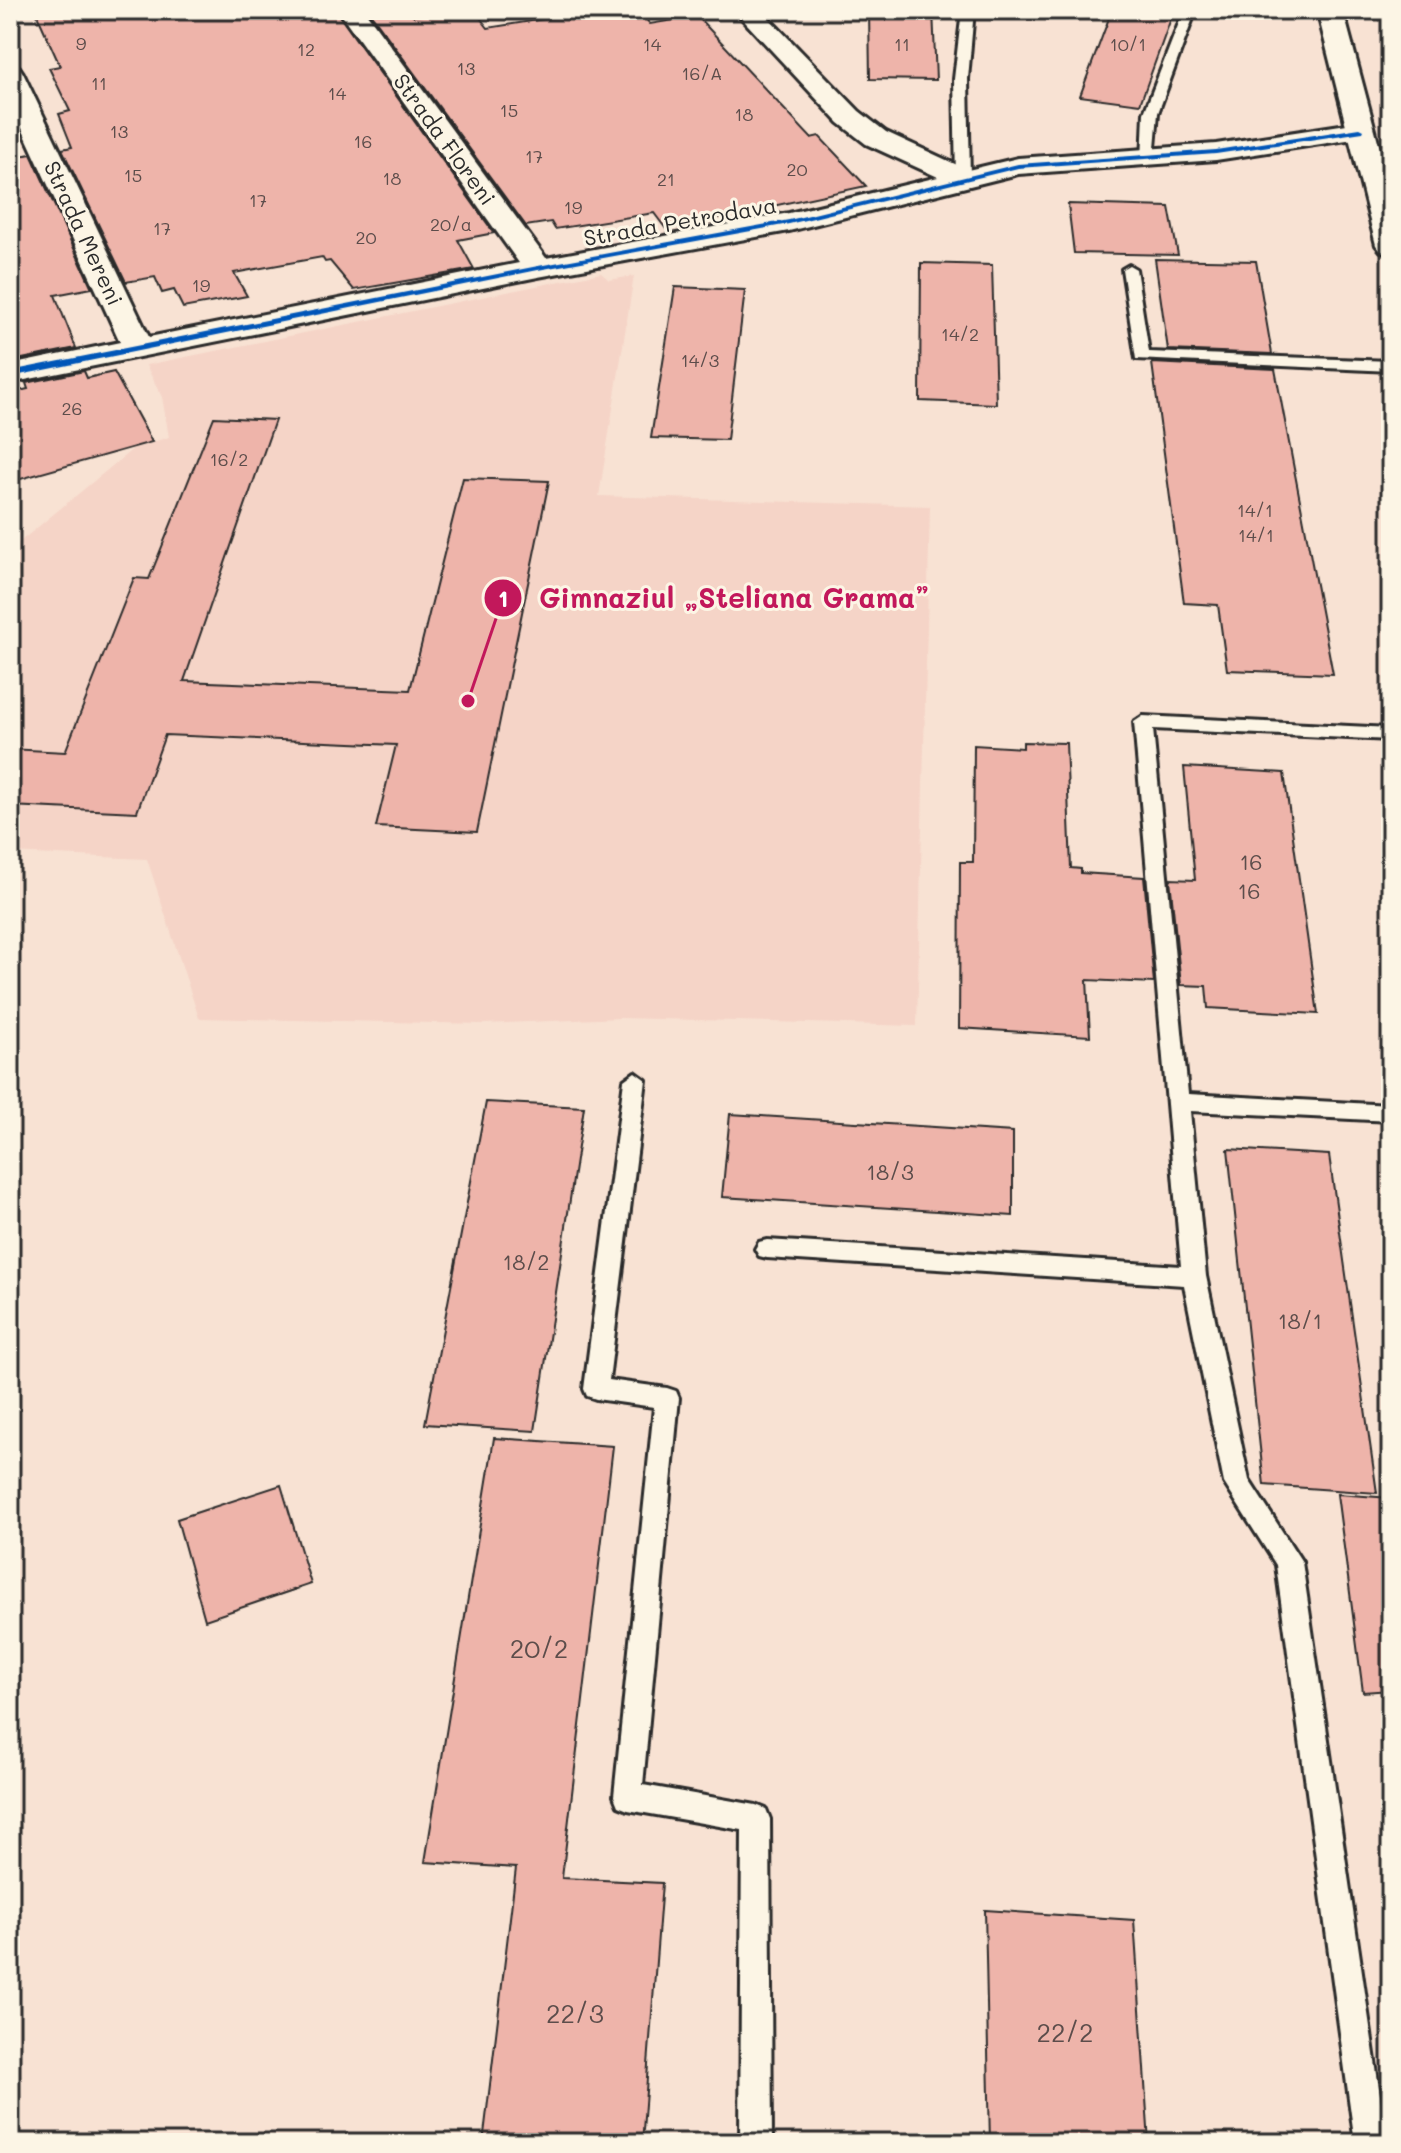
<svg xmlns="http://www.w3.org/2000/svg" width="1401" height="2153" font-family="Mali,sans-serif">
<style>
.built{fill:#f5d4c7}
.building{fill:#eeb4aa;stroke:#2b2b2b;stroke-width:2}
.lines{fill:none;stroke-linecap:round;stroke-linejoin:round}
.lane-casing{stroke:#2b2b2b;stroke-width:6}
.street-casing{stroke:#2b2b2b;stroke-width:6}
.secondary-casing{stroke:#2b2b2b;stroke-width:6}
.lane{fill:#fcf5e5;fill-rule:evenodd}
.street{fill:#fcf5e5;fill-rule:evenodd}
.secondary{fill:#fcf5e5;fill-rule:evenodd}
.cycleway-casing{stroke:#fcf5e5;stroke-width:5}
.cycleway{fill:#0057b8;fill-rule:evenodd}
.labels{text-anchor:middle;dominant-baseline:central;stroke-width:6;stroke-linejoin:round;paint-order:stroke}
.far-number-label{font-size:18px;fill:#5c4d4b}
.far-street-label{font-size:22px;fill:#2b2b2b;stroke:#fcf5e5}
.number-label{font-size:22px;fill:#5c4d4b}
.near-number-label{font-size:26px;fill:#5c4d4b}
.leader{fill:none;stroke:#c2185b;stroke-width:3}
.callout-dot{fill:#c2185b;stroke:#fcf5e5;stroke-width:3}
.mark-label{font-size:24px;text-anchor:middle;font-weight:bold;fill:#fff}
.callout-label{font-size:28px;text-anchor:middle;font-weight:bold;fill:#c2185b;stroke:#fcf5e5;stroke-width:6;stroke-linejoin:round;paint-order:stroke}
</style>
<rect width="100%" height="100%" fill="#f8e2d3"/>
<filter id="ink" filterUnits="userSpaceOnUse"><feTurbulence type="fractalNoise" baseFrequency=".0125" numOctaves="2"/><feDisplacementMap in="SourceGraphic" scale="16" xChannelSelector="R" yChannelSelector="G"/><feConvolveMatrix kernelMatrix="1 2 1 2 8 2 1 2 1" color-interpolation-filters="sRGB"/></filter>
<g filter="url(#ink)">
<path class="built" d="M 601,273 L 609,280 L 634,276 L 599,496 L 930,506 L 917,1026 L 620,1018 L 484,1024 L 199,1018 L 147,859 L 10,853 L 10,550 L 134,448 L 169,437 L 162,397 L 146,365 Z"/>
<g class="building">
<path d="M 35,10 L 335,10 L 494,233 L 458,240 L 474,269 L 354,290 L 330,261 L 325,262 L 322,257 L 234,273 L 247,296 L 183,308 L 174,290 L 162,293 L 155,277 L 126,282 L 62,149 L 72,147 L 59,114 L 70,111 L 49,68 L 60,66 Z"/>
<path d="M 368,10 L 408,10 L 413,16 L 474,10 L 488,28 L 599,10 L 638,10 L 650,24 L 697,16 L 811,138 L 819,136 L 866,186 L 666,229 L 654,213 L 555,229 L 551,222 L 526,226 Z"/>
<path d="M 869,10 L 933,10 L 936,80 L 870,79 Z"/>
<path d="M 1112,10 L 1174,10 L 1140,104 L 1080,96 Z"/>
<path d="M 31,154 L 92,288 L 55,295 L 76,348 L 17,360 L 10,340 L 10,158 Z"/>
<path d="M 1068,204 L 1169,207 L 1178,255 L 1074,253 Z"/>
<path d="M 1155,259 L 1256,261 L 1272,354 L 1168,350 Z"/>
<path d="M 921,263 L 992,265 L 996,404 L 920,401 Z"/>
<path d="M 675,287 L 745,290 L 727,440 L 651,438 Z"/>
<path d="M 1152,363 L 1275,369 L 1333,674 L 1227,670 L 1218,605 L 1184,603 Z"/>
<path d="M 84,371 L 87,378 L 114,372 L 152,442 L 10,482 L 10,393 L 28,389 L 26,383 Z"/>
<path d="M 214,417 L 275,420 L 184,681 L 410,690 L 463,478 L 549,481 L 477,832 L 376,827 L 396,745 L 165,735 L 137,812 L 10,806 L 10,749 L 65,752 L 134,578 L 149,579 Z"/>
<path d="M 1023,742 L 1066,743 L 1071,868 L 1081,869 L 1081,873 L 1144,877 L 1154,983 L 1087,980 L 1090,1036 L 959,1028 L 960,862 L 973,862 L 974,745 L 1023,748 Z"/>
<path d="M 1184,767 L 1284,773 L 1318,1014 L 1208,1008 L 1206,986 L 1181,985 L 1170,879 L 1195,880 Z"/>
<path d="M 486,1102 L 584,1107 L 535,1431 L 425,1424 Z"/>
<path d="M 730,1114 L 1013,1132 L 1013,1216 L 722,1197 Z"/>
<path d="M 1228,1149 L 1329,1155 L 1377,1493 L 1264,1485 Z"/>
<path d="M 494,1438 L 613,1446 L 562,1878 L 662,1883 L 642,2143 L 483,2143 L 516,1868 L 425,1862 Z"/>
<path d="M 281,1485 L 311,1584 L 205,1620 L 177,1519 Z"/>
<path d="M 1337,1494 L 1391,1498 L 1391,1690 L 1363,1692 Z"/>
<path d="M 985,1910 L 1134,1920 L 1149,2143 L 990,2143 Z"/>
</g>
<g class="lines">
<g class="lane-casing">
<g id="lane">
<path d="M 962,10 L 974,10 L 968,79 L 970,178 L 963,182 L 956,178 L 954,79 Z"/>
<path d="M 1184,10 L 1196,10 L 1158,113 L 1154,159 L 1142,162 L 1144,113 Z"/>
<path d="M 1129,265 L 1136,269 L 1149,352 L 1391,361 L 1391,371 L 1136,359 L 1122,269 Z"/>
<path d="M 1143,716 L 1391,728 L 1391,740 L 1153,729 L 1188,1094 L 1391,1105 L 1391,1121 L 1190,1111 L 1206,1276 L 1249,1480 L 1302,1562 L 1387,2143 L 1355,2143 L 1276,1565 L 1224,1483 L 1184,1285 L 767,1258 L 759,1256 L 755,1249 L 759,1242 L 767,1240 L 1181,1266 L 1134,722 Z"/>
<path d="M 635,1072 L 646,1080 L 609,1380 L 667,1388 L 676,1391 L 679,1398 L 643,1785 L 756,1805 L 766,1809 L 770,1819 L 772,2143 L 740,2143 L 742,1830 L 628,1810 L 618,1806 L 614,1796 L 654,1407 L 596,1399 L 587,1396 L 584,1389 L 624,1080 Z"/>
</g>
</g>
<g class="street-casing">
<path id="street" d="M 338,10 L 364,10 L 546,258 L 789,213 L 938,177 L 866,144 L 839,123 L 734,10 L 761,10 L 859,111 L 886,132 L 968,170 L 1018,158 L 1216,144 L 1360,122 L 1370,124 L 1374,130 L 1370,136 L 1360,138 L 1216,160 L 1018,174 L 789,231 L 538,277 L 10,383 L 10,365 L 120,342 L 10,102 L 10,65 L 19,67 L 23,73 L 149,337 L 519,263 Z"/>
</g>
<g class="secondary-casing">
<path id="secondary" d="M 1317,10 L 1343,10 L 1391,190 L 1391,254 L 1381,251 L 1376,245 Z"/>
</g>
<use href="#lane" class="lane"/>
<use href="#street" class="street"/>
<use href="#secondary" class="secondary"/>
<g class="cycleway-casing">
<path id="cycleway" d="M 1360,128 L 1364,130 L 1363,132 L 1216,154 L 1018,168 L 789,224 L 538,270 L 10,377 L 10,371 L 538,266 L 789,220 L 1018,164 L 1216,150 Z"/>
</g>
<use href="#cycleway" class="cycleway"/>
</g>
</g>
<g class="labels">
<g class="far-number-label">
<text x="81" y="43">9</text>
<text x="652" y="44">14</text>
<text x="902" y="44">11</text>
<text x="1128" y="44">10/1</text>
<text x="306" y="49">12</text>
<text x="466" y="68">13</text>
<text x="702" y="73">16/A</text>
<text x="99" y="83">11</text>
<text x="337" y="93">14</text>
<text x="509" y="110">15</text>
<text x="744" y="114">18</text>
<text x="119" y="131">13</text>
<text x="363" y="141">16</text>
<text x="534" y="156">17</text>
<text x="797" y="169">20</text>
<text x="133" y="175">15</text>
<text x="392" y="178">18</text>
<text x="666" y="179">21</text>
<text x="258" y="200">17</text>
<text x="573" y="207">19</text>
<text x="451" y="224">20/a</text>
<text x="162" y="228">17</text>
<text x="366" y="237">20</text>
<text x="201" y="285">19</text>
<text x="960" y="334">14/2</text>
<text x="700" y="360">14/3</text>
<text x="72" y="408">26</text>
<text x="229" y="459">16/2</text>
<text x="1255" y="510">14/1</text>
<text x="1256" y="535">14/1</text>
</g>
<g class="far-street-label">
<text transform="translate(445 139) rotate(54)">Strada Floreni</text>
<text transform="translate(680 221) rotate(-10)">Strada Petrodava</text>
<text transform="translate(84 233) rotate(65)">Strada Mereni</text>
</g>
<g class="number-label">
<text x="1251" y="861">16</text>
<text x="1249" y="890">16</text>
<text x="890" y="1171">18/3</text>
<text x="526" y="1261">18/2</text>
<text x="1300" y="1320">18/1</text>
</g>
<g class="near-number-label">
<text x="539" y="1648">20/2</text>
<text x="575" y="2013">22/3</text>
<text x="1065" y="2032">22/2</text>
</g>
</g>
<path class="leader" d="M468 701L503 598"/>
<g class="callout-dot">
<circle cx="468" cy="701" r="8"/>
<circle cx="503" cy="598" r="20"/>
</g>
<g class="mark-label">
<text x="503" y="607">1</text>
</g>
<g class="callout-label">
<text x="734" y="608">Gimnaziul „Steliana Grama”</text>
</g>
<rect width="1401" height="2153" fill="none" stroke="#fcf5e5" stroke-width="40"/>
<rect x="20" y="20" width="1361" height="2113" fill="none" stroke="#2b2b2b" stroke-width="3" filter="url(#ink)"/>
</svg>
